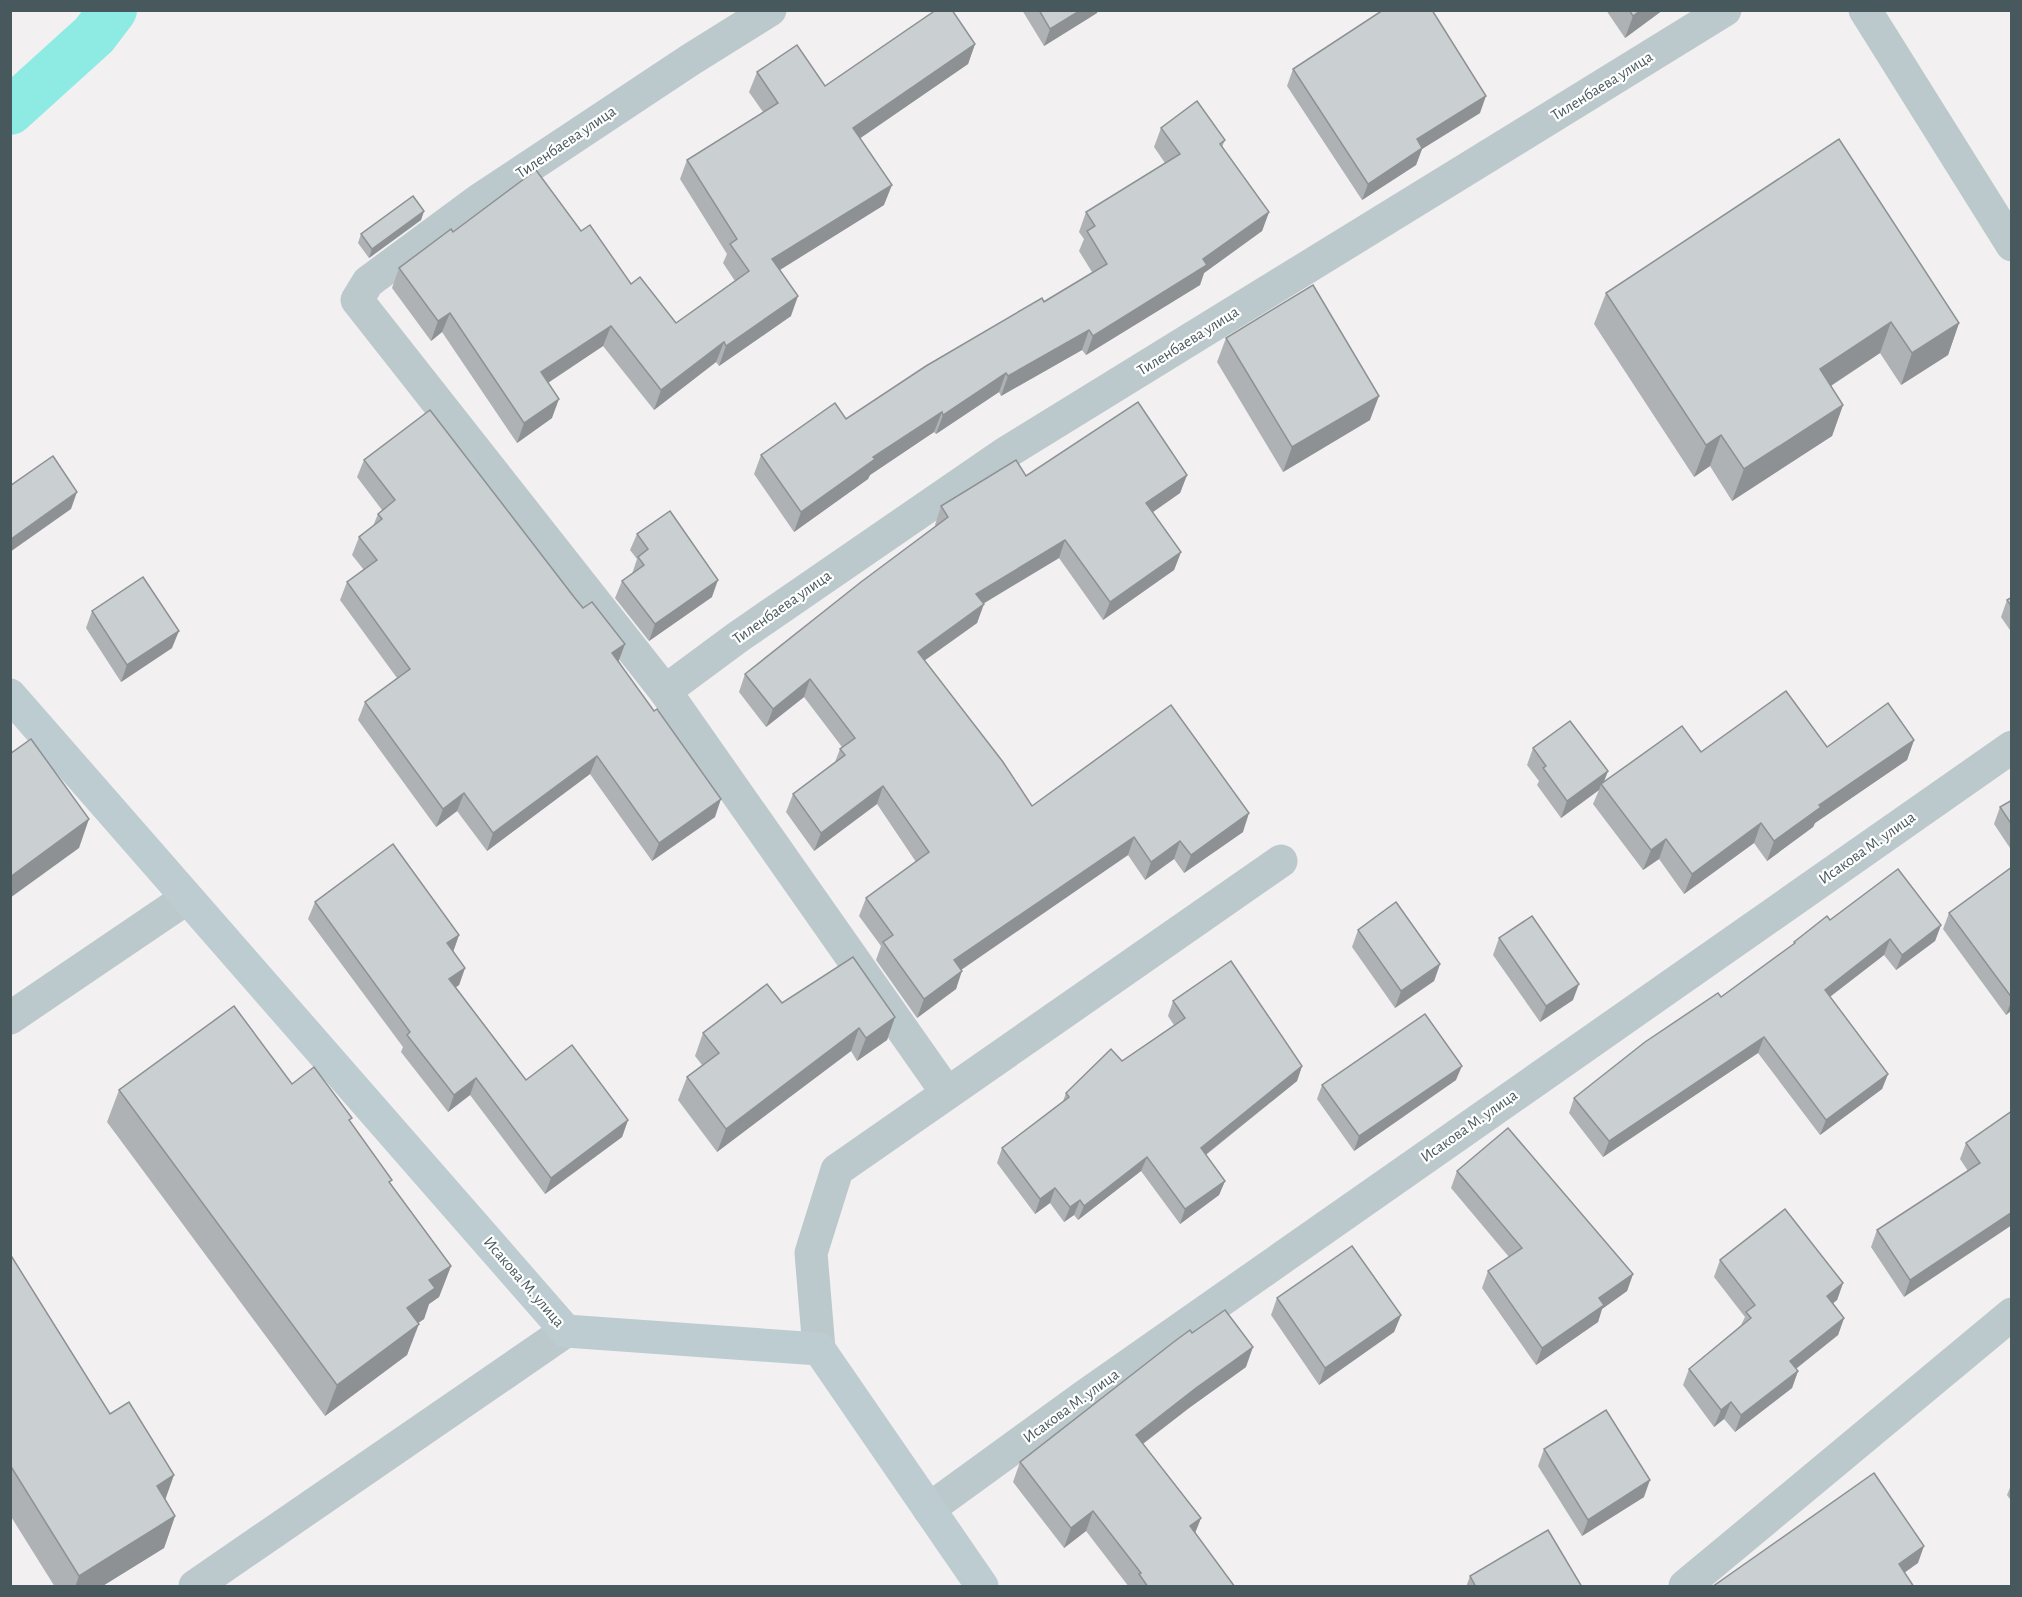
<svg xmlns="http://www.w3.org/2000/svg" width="2022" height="1597" font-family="'Alegreya Sans',sans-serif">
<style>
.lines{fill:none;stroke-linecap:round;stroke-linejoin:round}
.canal{stroke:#8debe3;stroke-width:48}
.street{stroke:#bcc9cc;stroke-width:33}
.secondary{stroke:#bcccd1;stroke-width:33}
.wall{fill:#aeb2b5}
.shaded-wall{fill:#8d9193}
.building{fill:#cacfd2;stroke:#8d9193;stroke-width:1.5}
.labels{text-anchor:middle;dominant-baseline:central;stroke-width:4.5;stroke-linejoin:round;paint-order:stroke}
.street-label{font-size:16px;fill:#48595d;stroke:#fff}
</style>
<rect width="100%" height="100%" fill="#f2f0f1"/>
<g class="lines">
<path class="canal" d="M 10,111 L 94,35 L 113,10"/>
<g class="street">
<path d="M 770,10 L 690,60 L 479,200 L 368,282 L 357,300 L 665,691 L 947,1093"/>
<path d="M 1865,10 L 2012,245"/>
<path d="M 665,691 L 738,637 L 1004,454 L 1725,10"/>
<path d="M 10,1018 L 187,898"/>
<path d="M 819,1349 L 811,1253 L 837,1170 L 1281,861"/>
<path d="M 929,1509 L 1086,1395 L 2012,747"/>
<path d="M 195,1586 L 566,1331"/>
<path d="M 1685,1586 L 2012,1314"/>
</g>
<path class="secondary" d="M 10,695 L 566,1331 L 819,1349 L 982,1586"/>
</g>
<g class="wall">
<path d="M 1022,10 L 1098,10 L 1097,13 L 1044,46 Z"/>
<path d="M 1606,10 L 1663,10 L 1625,38 Z"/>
<path d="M 975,44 L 968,64 L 860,138 L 884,205 L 780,270 L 791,316 L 719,366 L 716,362 L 654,410 L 603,346 L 548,383 L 552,418 L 517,443 L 442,332 L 431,341 L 392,288 L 399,268 L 453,232 L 581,231 L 631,284 L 676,323 L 735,281 L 723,263 L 727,254 L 680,179 L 687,160 L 763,112 L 749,92 L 757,72 L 825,86 Z"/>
<path d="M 1293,69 L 1480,113 L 1422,149 L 1416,165 L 1362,200 L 1287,86 Z"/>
<path d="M 1161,128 L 1225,140 L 1222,147 L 1269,212 L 1262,231 L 1204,273 L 1200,285 L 1086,355 L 1082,350 L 1001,396 L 999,392 L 936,434 L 934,432 L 870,475 L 868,479 L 794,532 L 754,474 L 761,455 L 846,419 L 1092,272 L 1079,251 L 1084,239 L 1079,232 L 1086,212 L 1165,163 L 1154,147 Z"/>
<path d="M 424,211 L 421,220 L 369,258 L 358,243 L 361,234 Z"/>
<path d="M 1606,293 L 1959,323 L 1948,355 L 1901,385 L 1880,353 L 1831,386 L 1843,405 L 1832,436 L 1732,501 L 1710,466 L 1694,477 L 1594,324 Z"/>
<path d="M 1226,338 L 1370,420 L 1283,472 L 1217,362 Z"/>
<path d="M 364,460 L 574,597 L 583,608 L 625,644 L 619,661 L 715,817 L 652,861 L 590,774 L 487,851 L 457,811 L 436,827 L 358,720 L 365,702 L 397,678 L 340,600 L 347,582 L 364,570 L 352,555 L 359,537 L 373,526 L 378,514 L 382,510 L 357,477 Z"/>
<path d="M 1187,475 L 1180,493 L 1152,512 L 1181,552 L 1174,570 L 1103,620 L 1059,558 L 983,604 L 977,623 L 924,661 L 1032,806 L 1243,832 L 1184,873 L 1174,859 L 1145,880 L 1128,855 L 961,969 L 956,989 L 917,1018 L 876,960 L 881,946 L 859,916 L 866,898 L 916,862 L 877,804 L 814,851 L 786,812 L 793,794 L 835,762 L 840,749 L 842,747 L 804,697 L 766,727 L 739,692 L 745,674 L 936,526 L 935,525 L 941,506 L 1026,476 Z"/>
<path d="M 637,534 L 712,597 L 649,641 L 615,598 L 622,581 L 632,574 L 637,559 L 630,550 Z"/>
<path d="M 2012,597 L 2012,633 L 2001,617 L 2007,600 Z"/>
<path d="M 92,611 L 172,648 L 121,682 L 86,628 Z"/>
<path d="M 1914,740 L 1907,760 L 1815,823 L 1813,827 L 1767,861 L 1754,843 L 1684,894 L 1659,859 L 1643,870 L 1593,804 L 1599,790 L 1561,818 L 1537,785 L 1539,781 L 1527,765 L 1533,748 L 1608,771 L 1604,782 L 1701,752 L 1827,747 Z"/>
<path d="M 2012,800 L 2012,851 L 1994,824 L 2000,807 Z"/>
<path d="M 2012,867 L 2012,1010 L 2006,1015 L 1943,929 L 1949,913 Z"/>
<path d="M 315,902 L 459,935 L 453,952 L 465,968 L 459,985 L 456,987 L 526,1080 L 628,1120 L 622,1137 L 545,1194 L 470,1095 L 448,1112 L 401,1052 L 403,1047 L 308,919 Z"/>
<path d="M 1830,920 L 1941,925 L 1935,941 L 1896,970 L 1884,955 L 1830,997 L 1888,1074 L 1882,1089 L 1820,1135 L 1758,1053 L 1603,1157 L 1569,1113 L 1574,1098 L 1721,997 L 1794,944 L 1794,942 Z"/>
<path d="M 1358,930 L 1440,964 L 1434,981 L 1395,1008 L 1352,947 Z"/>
<path d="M 1499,938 L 1573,1000 L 1540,1022 L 1493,955 Z"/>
<path d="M 1173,1001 L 1302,1066 L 1297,1081 L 1206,1155 L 1225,1181 L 1219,1195 L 1180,1224 L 1141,1171 L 1078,1220 L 1074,1215 L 1064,1222 L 1050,1203 L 1035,1214 L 997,1163 L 1002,1148 L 1063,1101 L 1066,1093 L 1122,1061 L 1174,1025 L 1168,1016 Z"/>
<path d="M 782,1003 L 895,1017 L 887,1040 L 857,1061 L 851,1051 L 717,1152 L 678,1100 L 687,1077 L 702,1065 L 695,1056 L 703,1033 Z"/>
<path d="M 1456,1080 L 1354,1151 L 1317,1099 L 1322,1085 Z"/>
<path d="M 119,1090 L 350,1122 L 391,1184 L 451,1266 L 439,1297 L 429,1304 L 424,1319 L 418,1323 L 407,1355 L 325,1416 L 107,1122 Z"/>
<path d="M 2012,1111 L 1904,1297 L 1871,1247 L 1877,1230 L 1968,1171 L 1960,1159 L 1966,1143 Z"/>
<path d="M 1457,1171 L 1633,1274 L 1627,1291 L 1602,1309 L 1598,1322 L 1536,1365 L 1482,1288 L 1488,1271 L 1509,1257 L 1451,1188 Z"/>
<path d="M 10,1254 L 110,1414 L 175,1516 L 164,1548 L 101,1587 L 55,1587 L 10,1515 Z"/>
<path d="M 1720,1260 L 1843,1283 L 1837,1300 L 1833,1303 L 1844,1318 L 1838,1335 L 1796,1369 L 1798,1371 L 1792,1388 L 1735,1432 L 1724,1419 L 1714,1427 L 1683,1385 L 1689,1369 L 1741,1325 L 1745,1317 L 1714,1277 Z"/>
<path d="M 1277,1298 L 1401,1315 L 1394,1332 L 1319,1385 L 1271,1315 Z"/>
<path d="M 1246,1367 L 1189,1408 L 1143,1444 L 1201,1518 L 1195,1533 L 1235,1587 L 1129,1587 L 1086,1531 L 1064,1548 L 1013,1482 L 1020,1462 Z"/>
<path d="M 1544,1449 L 1644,1497 L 1582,1536 L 1538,1466 Z"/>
<path d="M 2012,1483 L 2012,1502 L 2007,1495 Z"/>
<path d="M 1470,1576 L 1582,1587 L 1466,1587 Z"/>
</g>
<g class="shaded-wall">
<path d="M 1081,10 L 1098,10 L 1097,13 L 1044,46 L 1050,29 Z"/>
<path d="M 1641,10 L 1663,10 L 1625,38 L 1633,16 Z"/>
<path d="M 975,44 L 968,64 L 846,148 L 853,128 Z"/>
<path d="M 1486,96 L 1480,113 L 1422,149 L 1416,165 L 1362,200 L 1368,184 L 1417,139 Z"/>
<path d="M 892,185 L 884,205 L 765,279 L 772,259 Z"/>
<path d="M 424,211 L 421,220 L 369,258 L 372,249 Z"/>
<path d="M 1269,212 L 1262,231 L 1204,273 L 1200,285 L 1086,355 L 1093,336 L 1203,259 Z"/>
<path d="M 798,296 L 791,316 L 719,366 L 726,346 Z"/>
<path d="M 450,313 L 442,332 L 431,341 L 438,321 Z"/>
<path d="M 1891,322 L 1880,353 L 1809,400 L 1820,369 Z"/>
<path d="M 1959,323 L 1948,355 L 1901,385 L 1912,353 Z"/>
<path d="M 611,326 L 603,346 L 534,392 L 541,372 Z"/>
<path d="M 1089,330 L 1082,350 L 1001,396 L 1008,376 Z"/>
<path d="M 724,342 L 716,362 L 654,410 L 661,390 Z"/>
<path d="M 1006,373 L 999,392 L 936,434 L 943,415 Z"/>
<path d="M 1379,396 L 1370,420 L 1283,472 L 1292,447 Z"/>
<path d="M 559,399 L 552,418 L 517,443 L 524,423 Z"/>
<path d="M 1843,405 L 1832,436 L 1732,501 L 1744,469 Z"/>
<path d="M 942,412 L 934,432 L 870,475 L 868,479 L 794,532 L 801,512 L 873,457 Z"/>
<path d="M 1721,435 L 1710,466 L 1694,477 L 1706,445 Z"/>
<path d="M 1187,475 L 1180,493 L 1139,522 L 1146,503 Z"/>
<path d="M 77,492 L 71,509 L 10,552 L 11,539 Z"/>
<path d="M 1065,540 L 1059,558 L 969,612 L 976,594 Z"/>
<path d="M 1181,552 L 1174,570 L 1103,620 L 1110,602 Z"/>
<path d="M 718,580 L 712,597 L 649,641 L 655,624 Z"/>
<path d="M 984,604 L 977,623 L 911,670 L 918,652 Z"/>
<path d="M 179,631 L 172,648 L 121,682 L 127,665 Z"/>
<path d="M 625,644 L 618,662 L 612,653 Z"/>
<path d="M 810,679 L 804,697 L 766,727 L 773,709 Z"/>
<path d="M 1914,740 L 1907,760 L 1815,823 L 1813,827 L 1767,861 L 1774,841 L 1819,805 Z"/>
<path d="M 597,756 L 590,774 L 487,851 L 493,833 Z"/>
<path d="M 1608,771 L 1602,786 L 1601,784 L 1599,790 L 1561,818 L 1567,801 Z"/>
<path d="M 883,786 L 877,804 L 814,851 L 821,833 Z"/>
<path d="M 464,793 L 457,811 L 436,827 L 443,809 Z"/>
<path d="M 721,799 L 715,817 L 652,861 L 659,843 Z"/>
<path d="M 1249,813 L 1243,832 L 1184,873 L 1191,855 Z"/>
<path d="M 89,819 L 79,848 L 10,898 L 10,877 Z"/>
<path d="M 1761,823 L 1754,843 L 1684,894 L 1692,874 Z"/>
<path d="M 1134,837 L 1128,855 L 948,979 L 954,960 Z"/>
<path d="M 1666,839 L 1659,859 L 1643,870 L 1651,850 Z"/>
<path d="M 1180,841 L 1174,859 L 1145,880 L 1151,862 Z"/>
<path d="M 1941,925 L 1935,941 L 1896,970 L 1902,955 Z"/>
<path d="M 459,935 L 453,952 L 447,943 Z"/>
<path d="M 1890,939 L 1884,955 L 1819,1005 L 1825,990 Z"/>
<path d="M 1440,964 L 1434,981 L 1395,1008 L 1401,991 Z"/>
<path d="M 465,968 L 459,985 L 443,996 L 449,979 Z"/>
<path d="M 962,971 L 956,989 L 917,1018 L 924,999 Z"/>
<path d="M 1579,984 L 1573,1000 L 1540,1022 L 1546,1006 Z"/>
<path d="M 2012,999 L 2012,1010 L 2006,1015 Z"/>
<path d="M 895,1017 L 887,1040 L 857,1061 L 866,1038 Z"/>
<path d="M 859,1028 L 851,1051 L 717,1152 L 726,1129 Z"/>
<path d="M 1764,1037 L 1758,1053 L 1603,1157 L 1609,1141 Z"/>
<path d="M 1302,1066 L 1297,1081 L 1195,1163 L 1201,1148 Z"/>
<path d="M 1462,1066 L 1456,1080 L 1354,1151 L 1359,1136 Z"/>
<path d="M 1888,1074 L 1882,1089 L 1820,1135 L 1826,1120 Z"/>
<path d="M 476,1078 L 470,1095 L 448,1112 L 454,1095 Z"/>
<path d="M 628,1120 L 622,1137 L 545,1194 L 551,1178 Z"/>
<path d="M 1147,1157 L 1141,1171 L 1078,1220 L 1084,1206 Z"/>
<path d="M 1225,1181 L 1219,1195 L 1180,1224 L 1185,1209 Z"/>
<path d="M 1055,1188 L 1050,1203 L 1035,1214 L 1040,1199 Z"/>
<path d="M 1080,1200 L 1074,1215 L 1064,1222 L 1070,1207 Z"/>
<path d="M 2012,1212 L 2012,1225 L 1904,1297 L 1910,1280 Z"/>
<path d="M 451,1266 L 439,1297 L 429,1304 L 424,1319 L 395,1339 L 407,1308 L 429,1280 Z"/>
<path d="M 1633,1274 L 1627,1291 L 1602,1309 L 1598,1322 L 1536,1365 L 1542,1348 L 1599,1298 Z"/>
<path d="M 1843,1283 L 1837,1300 L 1821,1313 L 1827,1296 Z"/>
<path d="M 1401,1315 L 1394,1332 L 1319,1385 L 1325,1368 Z"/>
<path d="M 1844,1318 L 1838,1335 L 1784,1378 L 1790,1361 Z"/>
<path d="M 419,1324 L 407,1355 L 325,1416 L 337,1385 Z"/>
<path d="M 1253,1347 L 1246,1367 L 1189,1408 L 1128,1455 L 1136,1435 L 1196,1388 Z"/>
<path d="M 1798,1371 L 1792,1388 L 1735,1432 L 1741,1415 Z"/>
<path d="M 1731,1402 L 1724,1419 L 1714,1427 L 1721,1410 Z"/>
<path d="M 174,1475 L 163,1506 L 157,1486 Z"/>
<path d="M 1650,1480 L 1644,1497 L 1582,1536 L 1588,1520 Z"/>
<path d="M 1093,1511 L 1086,1531 L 1064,1548 L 1071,1528 Z"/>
<path d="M 175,1516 L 164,1548 L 101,1587 L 75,1587 L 79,1576 Z"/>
<path d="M 1201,1518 L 1193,1538 L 1190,1526 Z"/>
<path d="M 1924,1546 L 1918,1563 L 1893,1581 L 1899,1564 Z"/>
</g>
<g class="building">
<path d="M 936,10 L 952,10 L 975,44 L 853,128 L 892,185 L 772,259 L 798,296 L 726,346 L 724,342 L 661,390 L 611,326 L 541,372 L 559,399 L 524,423 L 450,313 L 438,321 L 399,268 L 451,229 L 453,232 L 536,170 L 581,231 L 590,225 L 631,284 L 640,277 L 676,323 L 749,271 L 730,244 L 737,239 L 687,160 L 778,103 L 757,72 L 797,45 L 825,86 Z"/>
<path d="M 1039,10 L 1081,10 L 1050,29 Z"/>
<path d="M 1383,10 L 1432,10 L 1486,96 L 1417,139 L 1422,148 L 1368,184 L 1293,69 Z"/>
<path d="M 1629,10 L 1641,10 L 1633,16 Z"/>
<path d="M 1197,101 L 1225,140 L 1220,144 L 1269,212 L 1203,259 L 1207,265 L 1093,336 L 1089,330 L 1008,376 L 1006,373 L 943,415 L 942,412 L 873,457 L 875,459 L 801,512 L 761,455 L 835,403 L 846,419 L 926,366 L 1042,298 L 1044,302 L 1107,264 L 1087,231 L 1095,226 L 1086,212 L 1180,154 L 1161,128 Z"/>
<path d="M 1839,139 L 1959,323 L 1912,353 L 1891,322 L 1820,369 L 1843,405 L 1744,469 L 1721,435 L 1706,445 L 1606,293 Z"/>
<path d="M 413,196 L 424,211 L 372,249 L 361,234 Z"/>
<path d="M 1313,285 L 1379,396 L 1292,447 L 1226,338 Z"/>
<path d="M 1138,402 L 1187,475 L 1146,503 L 1181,552 L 1110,602 L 1065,540 L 976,594 L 984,604 L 918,652 L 1003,762 L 1032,806 L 1171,705 L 1249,813 L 1191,855 L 1180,841 L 1151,862 L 1134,837 L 954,960 L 962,971 L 924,999 L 883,942 L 893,935 L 866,898 L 929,852 L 883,786 L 821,833 L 793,794 L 845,755 L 840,749 L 855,738 L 810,679 L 773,709 L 745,674 L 861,582 L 948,517 L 941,506 L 1016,460 L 1026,476 Z"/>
<path d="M 430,410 L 574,597 L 583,608 L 592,602 L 625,644 L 612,653 L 654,711 L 657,709 L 721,799 L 659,843 L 597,756 L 493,833 L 464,793 L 443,809 L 365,702 L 410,669 L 347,582 L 377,560 L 359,537 L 382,519 L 378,514 L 395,500 L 364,460 Z"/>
<path d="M 53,456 L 77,492 L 11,539 L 10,486 Z"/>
<path d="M 670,511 L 718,580 L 655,624 L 622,581 L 644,565 L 638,557 L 648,549 L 637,534 Z"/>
<path d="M 143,577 L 179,631 L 127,665 L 92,611 Z"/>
<path d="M 2012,597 L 2012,607 L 2007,600 Z"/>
<path d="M 1786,691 L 1827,747 L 1888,703 L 1914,740 L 1819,805 L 1821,807 L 1774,841 L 1761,823 L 1692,874 L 1666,839 L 1651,850 L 1601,784 L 1682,726 L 1701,752 Z"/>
<path d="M 1570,721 L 1608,771 L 1567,801 L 1543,768 L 1546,766 L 1533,748 Z"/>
<path d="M 31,739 L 89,819 L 10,877 L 10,754 Z"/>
<path d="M 2012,800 L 2012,825 L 2000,807 Z"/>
<path d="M 393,844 L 459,935 L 447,943 L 465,968 L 449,979 L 526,1080 L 572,1045 L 628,1120 L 551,1178 L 476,1078 L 454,1095 L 407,1035 L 410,1032 L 315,902 Z"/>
<path d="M 2012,867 L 2012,998 L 1949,913 Z"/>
<path d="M 1898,869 L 1941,925 L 1902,955 L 1890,939 L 1825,990 L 1888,1074 L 1826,1120 L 1764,1037 L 1609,1141 L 1574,1098 L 1645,1042 L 1718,993 L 1721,997 L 1795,943 L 1794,942 L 1827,916 L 1830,920 Z"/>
<path d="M 1396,902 L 1440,964 L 1401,991 L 1358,930 Z"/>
<path d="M 1532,916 L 1579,984 L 1546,1006 L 1499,938 Z"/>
<path d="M 853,957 L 895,1017 L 866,1038 L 859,1028 L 726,1129 L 687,1077 L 719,1053 L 703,1033 L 767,984 L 782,1003 Z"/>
<path d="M 1231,961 L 1302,1066 L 1201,1148 L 1225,1181 L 1185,1209 L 1147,1157 L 1084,1206 L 1080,1200 L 1070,1207 L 1055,1188 L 1040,1199 L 1002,1148 L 1069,1097 L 1066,1093 L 1111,1049 L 1122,1061 L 1185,1018 L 1173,1001 Z"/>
<path d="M 234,1006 L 292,1084 L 314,1067 L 352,1118 L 349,1120 L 392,1180 L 389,1182 L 451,1266 L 429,1280 L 435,1288 L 407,1308 L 419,1324 L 337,1385 L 119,1090 Z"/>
<path d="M 1425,1014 L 1462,1066 L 1359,1136 L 1322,1085 Z"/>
<path d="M 2012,1111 L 2012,1212 L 1910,1280 L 1877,1230 L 1980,1163 L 1966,1143 Z"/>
<path d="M 1508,1128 L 1633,1274 L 1599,1298 L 1604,1305 L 1542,1348 L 1488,1271 L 1522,1248 L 1457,1171 Z"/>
<path d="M 1785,1209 L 1843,1283 L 1827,1296 L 1844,1318 L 1790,1361 L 1798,1371 L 1741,1415 L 1731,1402 L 1721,1410 L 1689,1369 L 1751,1318 L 1746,1312 L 1755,1305 L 1720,1260 Z"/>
<path d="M 1352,1246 L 1401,1315 L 1325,1368 L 1277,1298 Z"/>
<path d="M 10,1254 L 110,1414 L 129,1402 L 174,1475 L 157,1486 L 175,1516 L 79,1576 L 10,1465 Z"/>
<path d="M 1225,1310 L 1253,1347 L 1196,1388 L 1136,1435 L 1201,1518 L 1190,1526 L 1235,1587 L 1148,1587 L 1139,1574 L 1141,1573 L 1093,1511 L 1071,1528 L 1020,1462 L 1175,1341 L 1190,1330 L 1192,1333 Z"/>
<path d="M 1606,1410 L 1650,1480 L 1588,1520 L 1544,1449 Z"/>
<path d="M 1874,1473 L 1924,1546 L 1899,1564 L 1914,1587 L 1712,1587 Z"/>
<path d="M 1548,1530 L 1582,1587 L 1476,1587 L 1470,1576 Z"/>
</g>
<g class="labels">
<g class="street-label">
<text transform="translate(1602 86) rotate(-32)">Тиленбаева улица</text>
<text transform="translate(566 142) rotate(-34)">Тиленбаева улица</text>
<text transform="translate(1188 341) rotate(-32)">Тиленбаева улица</text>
<text transform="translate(782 607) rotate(-35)">Тиленбаева улица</text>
<text transform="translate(1867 848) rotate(-35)">Исакова М. улица</text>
<text transform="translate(1469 1126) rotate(-35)">Исакова М. улица</text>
<text transform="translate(524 1282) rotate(49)">Исакова М. улица</text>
<text transform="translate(1071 1406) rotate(-36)">Исакова М. улица</text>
</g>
</g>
<rect width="2022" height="1597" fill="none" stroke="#48595d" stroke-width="24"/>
</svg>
